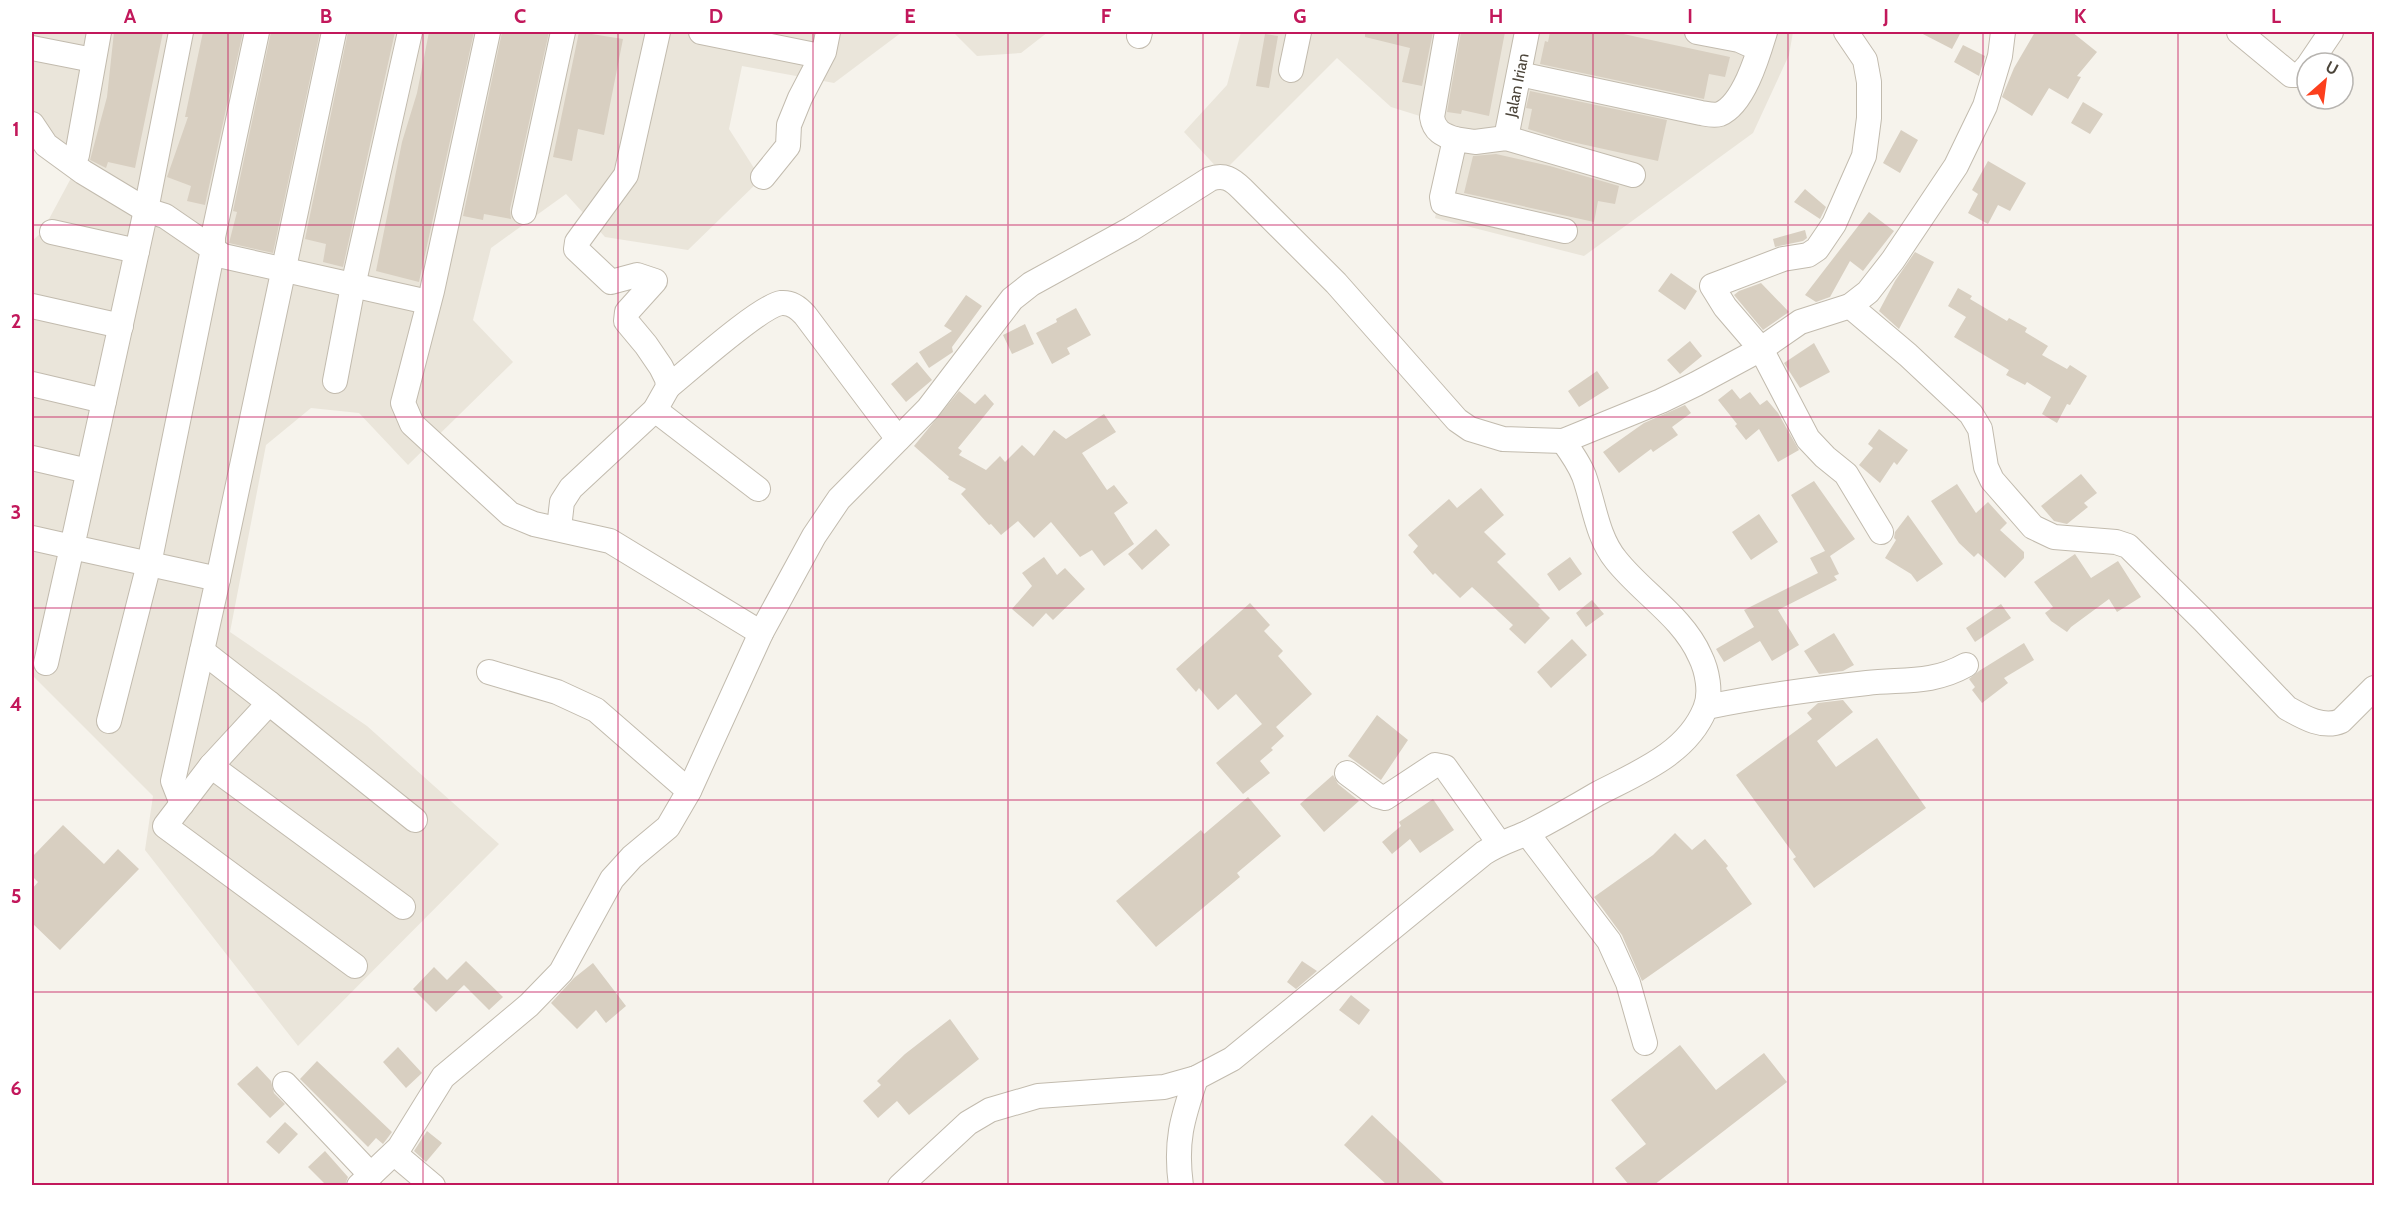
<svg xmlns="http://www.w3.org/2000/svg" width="2406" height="1217" viewBox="0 0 2406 1217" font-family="Cabin,sans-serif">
  <rect width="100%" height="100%" fill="#f6f3ec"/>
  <path fill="#eae5da" d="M32,32H902L834,83L742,66L729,129L761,179L688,250L605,237L566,194L491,248L473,320L513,362L408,465L359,413L311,408L266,445L230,632L367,726L499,844L298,1046L145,850L153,796L32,675V241L42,232L77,167L32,113Z
    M953,32H1048L1021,53L977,56Z
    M1241,32H1793L1789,55L1753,133L1584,256L1435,218L1455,127L1391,107L1337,58L1222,173L1184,132L1227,85Z"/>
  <path fill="#d8cfc1" d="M114,32H163L135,168L108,162L106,168L90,160L107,97Z
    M203,32H243L205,205L187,201L191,186L167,177L188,117H185Z
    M271,32H320L273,253L229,243L237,212L233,211Z
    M348,32H395L343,267L323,262L326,244L305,239Z
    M429,32H474L419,282L376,271L402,142L417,93Z
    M502,32H549L510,209L511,219L484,214L483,220L463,216Z
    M579,32L623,39L604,135L578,129L572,161L553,157Z
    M1365,32H1433L1422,86L1402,82L1410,48L1365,37Z
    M1461,32H1505L1489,116L1462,110L1461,114L1447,112Z
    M1550,32H1614L1730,57L1725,77L1709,74L1704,99L1540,64L1545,41L1548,42Z
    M1919,32H1961L1952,49Z
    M2035,32H2072L2097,52L2077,76L2081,77L2068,99L2049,88L2032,116L2002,97L2014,68Z
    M1265,34L1278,36L1269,88L1256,86Z
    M1963,45L1985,56L1979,76L1954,62Z
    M1530,91L1667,120L1658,161L1563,140L1528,129L1532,109L1526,108Z
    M2083,102L2103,114L2090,134L2071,123Z
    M1901,130L1918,140L1900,173L1883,163Z
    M1496,154L1550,166L1619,186L1615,204L1598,201L1594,222L1464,193L1473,156Z
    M1988,161L2026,183L2010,211L1998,205L1988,224L1968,213L1978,194L1972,190Z
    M1805,189L1826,207L1820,219L1794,202Z
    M1869,212L1894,231L1863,271L1850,261L1830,297L1816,302L1805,295Z
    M1805,230L1807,238L1803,241L1775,247L1773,239Z
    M1915,252L1934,262L1899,329L1879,311L1895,281Z
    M1671,273L1697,291L1685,310L1658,291Z
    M1761,283L1789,312L1763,330L1734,295L1739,291Z
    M1958,288L1972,296L1970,299L2007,321L2009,318L2027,328L2025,332L2048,346L2042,355L2067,369L2070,365L2087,376L2070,405L2067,404L2057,423L2042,414L2051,397L2027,382L2025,385L2006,375L2009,370L1954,337L1966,317L1948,306Z
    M966,295L982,306L952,347L953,352L929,368L919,352L952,331L944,326Z
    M1076,308L1091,335L1067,348L1070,354L1052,364L1036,333L1057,322L1056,319Z
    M1025,324L1034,344L1012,354L1003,335Z
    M1690,341L1702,356L1680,374L1667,360Z
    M1814,343L1830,372L1800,388L1784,363Z
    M917,362L932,380L906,402L891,384Z
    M1597,371L1609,388L1579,407L1568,391Z
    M1732,389L1740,399L1750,392L1760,405L1767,400L1778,413L1799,450L1778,462L1759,429L1746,440L1735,426L1737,424L1718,400Z
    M959,391L975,404L985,394L994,404L958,448L962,451L959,455L986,470L1000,456L1005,462L1022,445L1034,456L1054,430L1066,439L1104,414L1116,432L1082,453L1107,490L1114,485L1128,503L1114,513L1134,544L1104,566L1092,550L1080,557L1051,522L1034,538L1018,521L1001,535L991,524L989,525L961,494L966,489L948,479L949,477L914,446Z
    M1685,405L1691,413L1672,427L1678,435L1653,452L1651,449L1619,473L1603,452L1644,423Z
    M1879,429L1908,450L1897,465L1894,462L1880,483L1859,465L1873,448L1868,444Z
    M2081,474L2097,493L2084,503L2088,507L2067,524L2054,521L2041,506Z
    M1814,481L1855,539L1830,556L1839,574L1834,576L1837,580L1778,610L1799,645L1772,661L1760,641L1724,662L1716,649L1754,627L1744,610L1818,573L1810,558L1825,551L1791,495Z
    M1957,484L1976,513L1988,502L2007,523L2000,530L2024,552V558L2005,578L1978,553L1974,557L1959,543L1931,501Z
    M1481,488L1504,515L1484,532L1506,554L1497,562L1540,605L1538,606L1550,618L1525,644L1509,629L1513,625L1472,587L1460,598L1435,573L1433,575L1413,552L1418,546L1408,535L1449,499L1457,508Z
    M1759,514L1778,542L1751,560L1732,532Z
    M1908,515L1943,564L1917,582L1911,574L1885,558L1896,540L1894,538L1895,532Z
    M1156,529L1170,545L1142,570L1128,554Z
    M2075,554L2091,578L2118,561L2141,597L2117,612L2109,599L2071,627L2067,632L2051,621L2045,613L2053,607L2034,582Z
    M1044,557L1057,575L1065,568L1085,589L1053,620L1046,613L1033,627L1012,609L1032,586L1022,573Z
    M1570,557L1582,574L1559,591L1547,574Z
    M1592,600L1604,614L1586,627L1576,613Z
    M1250,603L1270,625L1264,631L1283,651L1278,656L1312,694L1276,727L1284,736L1271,748L1273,750L1260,761L1270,773L1243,794L1216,763L1262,724L1236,694L1218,710L1199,688L1196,692L1176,669Z
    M2001,604L2011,618L1975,642L1966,628Z
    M1834,633L1854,665L1843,671L1819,674L1804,651Z
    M1572,639L1587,655L1551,688L1537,672Z
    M2024,643L2034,660L2004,678L2008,683L1982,703L1972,690L1975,687L1969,679L1979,671Z
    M1843,700L1853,712L1817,741L1836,767L1877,738L1926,808L1814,888L1793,859L1796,857L1736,775L1812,719L1807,713L1818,703Z
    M1377,715L1408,740L1381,780L1348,756Z
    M1333,775L1338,784L1359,801L1324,832L1300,804Z
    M1248,797L1281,836L1237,873L1240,877L1156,947L1116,901L1201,830L1204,834Z
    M1433,799L1454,830L1420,853L1410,839L1392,854L1382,842L1401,826L1399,822Z
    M63,825L104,864L118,849L139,869L60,950L32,923V889L38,882L32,876V857Z
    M1675,833L1692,850L1705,839L1728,866L1726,868L1752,904L1642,981L1622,935L1594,897L1653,855Z
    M466,961L503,997L489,1010L464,985L436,1012L413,989L434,967L447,980Z
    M1302,961L1317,971L1296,989L1287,982Z
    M593,963L626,1006L606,1023L596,1010L577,1029L551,1003L574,978Z
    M1351,995L1370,1010L1359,1025L1339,1010Z
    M950,1019L979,1059L909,1115L897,1101L878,1118L863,1101L881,1085L877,1081L905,1054Z
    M1680,1045L1716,1090L1764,1053L1787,1082L1654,1185H1629L1615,1168L1646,1144L1611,1100Z
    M398,1047L422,1073L406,1088L383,1062Z
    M317,1061L392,1132L383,1144L376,1138L368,1147L300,1079Z
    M257,1066L271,1081L274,1093L285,1104L270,1118L237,1084Z
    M1372,1115L1446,1185H1387L1344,1145Z
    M285,1122L298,1134L279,1154L266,1142Z
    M427,1131L442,1143L426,1162L414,1151Z
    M325,1151L348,1177L345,1185H326L308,1167Z"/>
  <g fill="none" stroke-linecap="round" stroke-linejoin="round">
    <defs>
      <g id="minor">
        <path d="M181,32L146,210L72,547L218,579L173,781L182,804"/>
        <path d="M257,32L213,237V249L223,256L428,302"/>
        <path d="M488,32L432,291L403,403L412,424L510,514L534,524L610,541L761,633"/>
        <path d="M701,32L820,56"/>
        <path d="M1447,32L1432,117C1434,131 1443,135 1455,139"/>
        <path d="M1697,32L1739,40L1759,49"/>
        <path d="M1846,32L1865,60L1869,82V118L1864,156L1834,224L1817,249L1808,255L1783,259L1712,286L1725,307L1761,349L1808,439L1825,457L1846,474L1881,532"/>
        <path d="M2239,32L2291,75H2300L2307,67"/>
        <path d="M1139,36L1140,32"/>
        <path d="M32,48L93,60"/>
        <path d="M2310,63L2331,32"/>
        <path d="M1291,70L1299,32"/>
        <path d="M1519,74L1701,113C1707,114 1714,116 1720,114C1744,104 1758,55 1765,32"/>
        <path d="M32,124L46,145L83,172L146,210L165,216L213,249L149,564L109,721"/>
        <path id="s1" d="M1506,138L1527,32"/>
        <path d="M77,155L99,32"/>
        <path d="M763,177L788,146L789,125L800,98L824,52L828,32"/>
        <path d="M524,212L563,32"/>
        <path d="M1565,231L1443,203L1442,197L1455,139L1475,142L1506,138L1633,175"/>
        <path d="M52,232L137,251"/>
        <path d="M32,306L121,326"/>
        <path d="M1850,306L1908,355L1971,414L1980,429L1986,467L1992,480L2033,527L2054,537L2116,542L2128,546L2204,621L2287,708C2303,717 2323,729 2341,721L2374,688"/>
        <path d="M335,381L353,286L410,32"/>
        <path d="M32,384L104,401"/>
        <path d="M668,387C688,371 760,306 781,303C791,302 799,308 805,315L898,439"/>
        <path d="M655,410L758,489"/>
        <path d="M32,458L88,471"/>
        <path d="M559,528L562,502L571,488L655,410L668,387L667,379L661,367L646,345L626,321L627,312L655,281L637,275L611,282L576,249L577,242L626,175L658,32"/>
        <path d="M32,538L72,547L46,663"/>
        <path d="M218,579L334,32"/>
        <path d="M202,651L269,703L211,766"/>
        <path d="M489,672L557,692L596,710L689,791"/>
        <path d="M269,703L415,820"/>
        <path d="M1707,707C1760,696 1813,689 1867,683C1904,679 1932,684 1966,665"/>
        <path d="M1347,773L1378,796L1385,798L1435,765L1445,767L1499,843"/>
        <path d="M1527,833L1609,941L1628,983L1645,1043"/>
        <path d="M355,966L165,826L211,766L403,907"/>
        <path d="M285,1084L371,1175"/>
        <path d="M395,1154L433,1186"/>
        <path d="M359,1186L399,1148L443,1077L529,1005L561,972L612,879L632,857L668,827L689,791L761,633L814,536L839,499L928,409L1012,299L1031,284L1131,229L1210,179C1224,174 1232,179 1242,189L1336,283L1457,420L1470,429L1503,439L1563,441L1661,401L1696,384L1761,349L1800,322L1850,306L1868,292L1893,260L1956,166L1985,106L2000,56L2003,32"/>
        <path d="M900,1186L968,1123L990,1110L1038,1096L1164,1087L1196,1078L1232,1059L1484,853C1499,843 1514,839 1529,832C1552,820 1575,807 1597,794C1637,773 1687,754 1705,709C1712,693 1707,670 1700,656C1683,617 1642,593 1616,560C1597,537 1594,504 1584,476C1579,463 1571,452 1563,441"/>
        <path d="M1181,1186C1175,1142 1182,1119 1196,1078"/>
      </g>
    </defs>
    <use href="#minor" stroke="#c2bbae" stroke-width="26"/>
    <use href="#minor" stroke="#fff" stroke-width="24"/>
  </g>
  <path fill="none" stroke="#c2185b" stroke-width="1.5" stroke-opacity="0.55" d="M228,32V1186M423,32V1186M618,32V1186M813,32V1186M1008,32V1186M1203,32V1186M1398,32V1186M1593,32V1186M1788,32V1186M1983,32V1186M2178,32V1186M32,225H2374M32,417H2374M32,608H2374M32,800H2374M32,992H2374"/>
  <g text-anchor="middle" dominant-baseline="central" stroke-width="5" stroke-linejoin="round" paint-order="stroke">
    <g font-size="16" fill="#4b4439" stroke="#fff">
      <text stroke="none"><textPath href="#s1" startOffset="54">Jalan Irian</textPath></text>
    </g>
  </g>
  <rect width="2406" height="1217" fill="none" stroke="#ffffff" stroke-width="66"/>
  <g transform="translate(2325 81) rotate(28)"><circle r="28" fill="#ffffff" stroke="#b7b4b0" stroke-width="1.5"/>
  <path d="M0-4.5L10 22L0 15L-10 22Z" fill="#fc3f1d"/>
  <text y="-9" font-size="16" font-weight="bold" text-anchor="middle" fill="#4b4439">U</text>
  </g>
  <rect x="33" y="33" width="2340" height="1151" fill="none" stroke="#c2185b" stroke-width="2"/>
  <g font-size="20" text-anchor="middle" font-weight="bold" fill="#c2185b">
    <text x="130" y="23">A</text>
    <text x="326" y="23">B</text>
    <text x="520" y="23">C</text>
    <text x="716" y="23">D</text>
    <text x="910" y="23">E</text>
    <text x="1106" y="23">F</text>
    <text x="1300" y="23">G</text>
    <text x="1496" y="23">H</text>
    <text x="1690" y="23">I</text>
    <text x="1886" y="23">J</text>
    <text x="2080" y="23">K</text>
    <text x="2276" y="23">L</text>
    <text x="16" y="136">1</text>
    <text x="16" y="328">2</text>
    <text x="16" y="519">3</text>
    <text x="16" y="711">4</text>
    <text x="16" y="903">5</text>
    <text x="16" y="1095">6</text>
  </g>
</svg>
